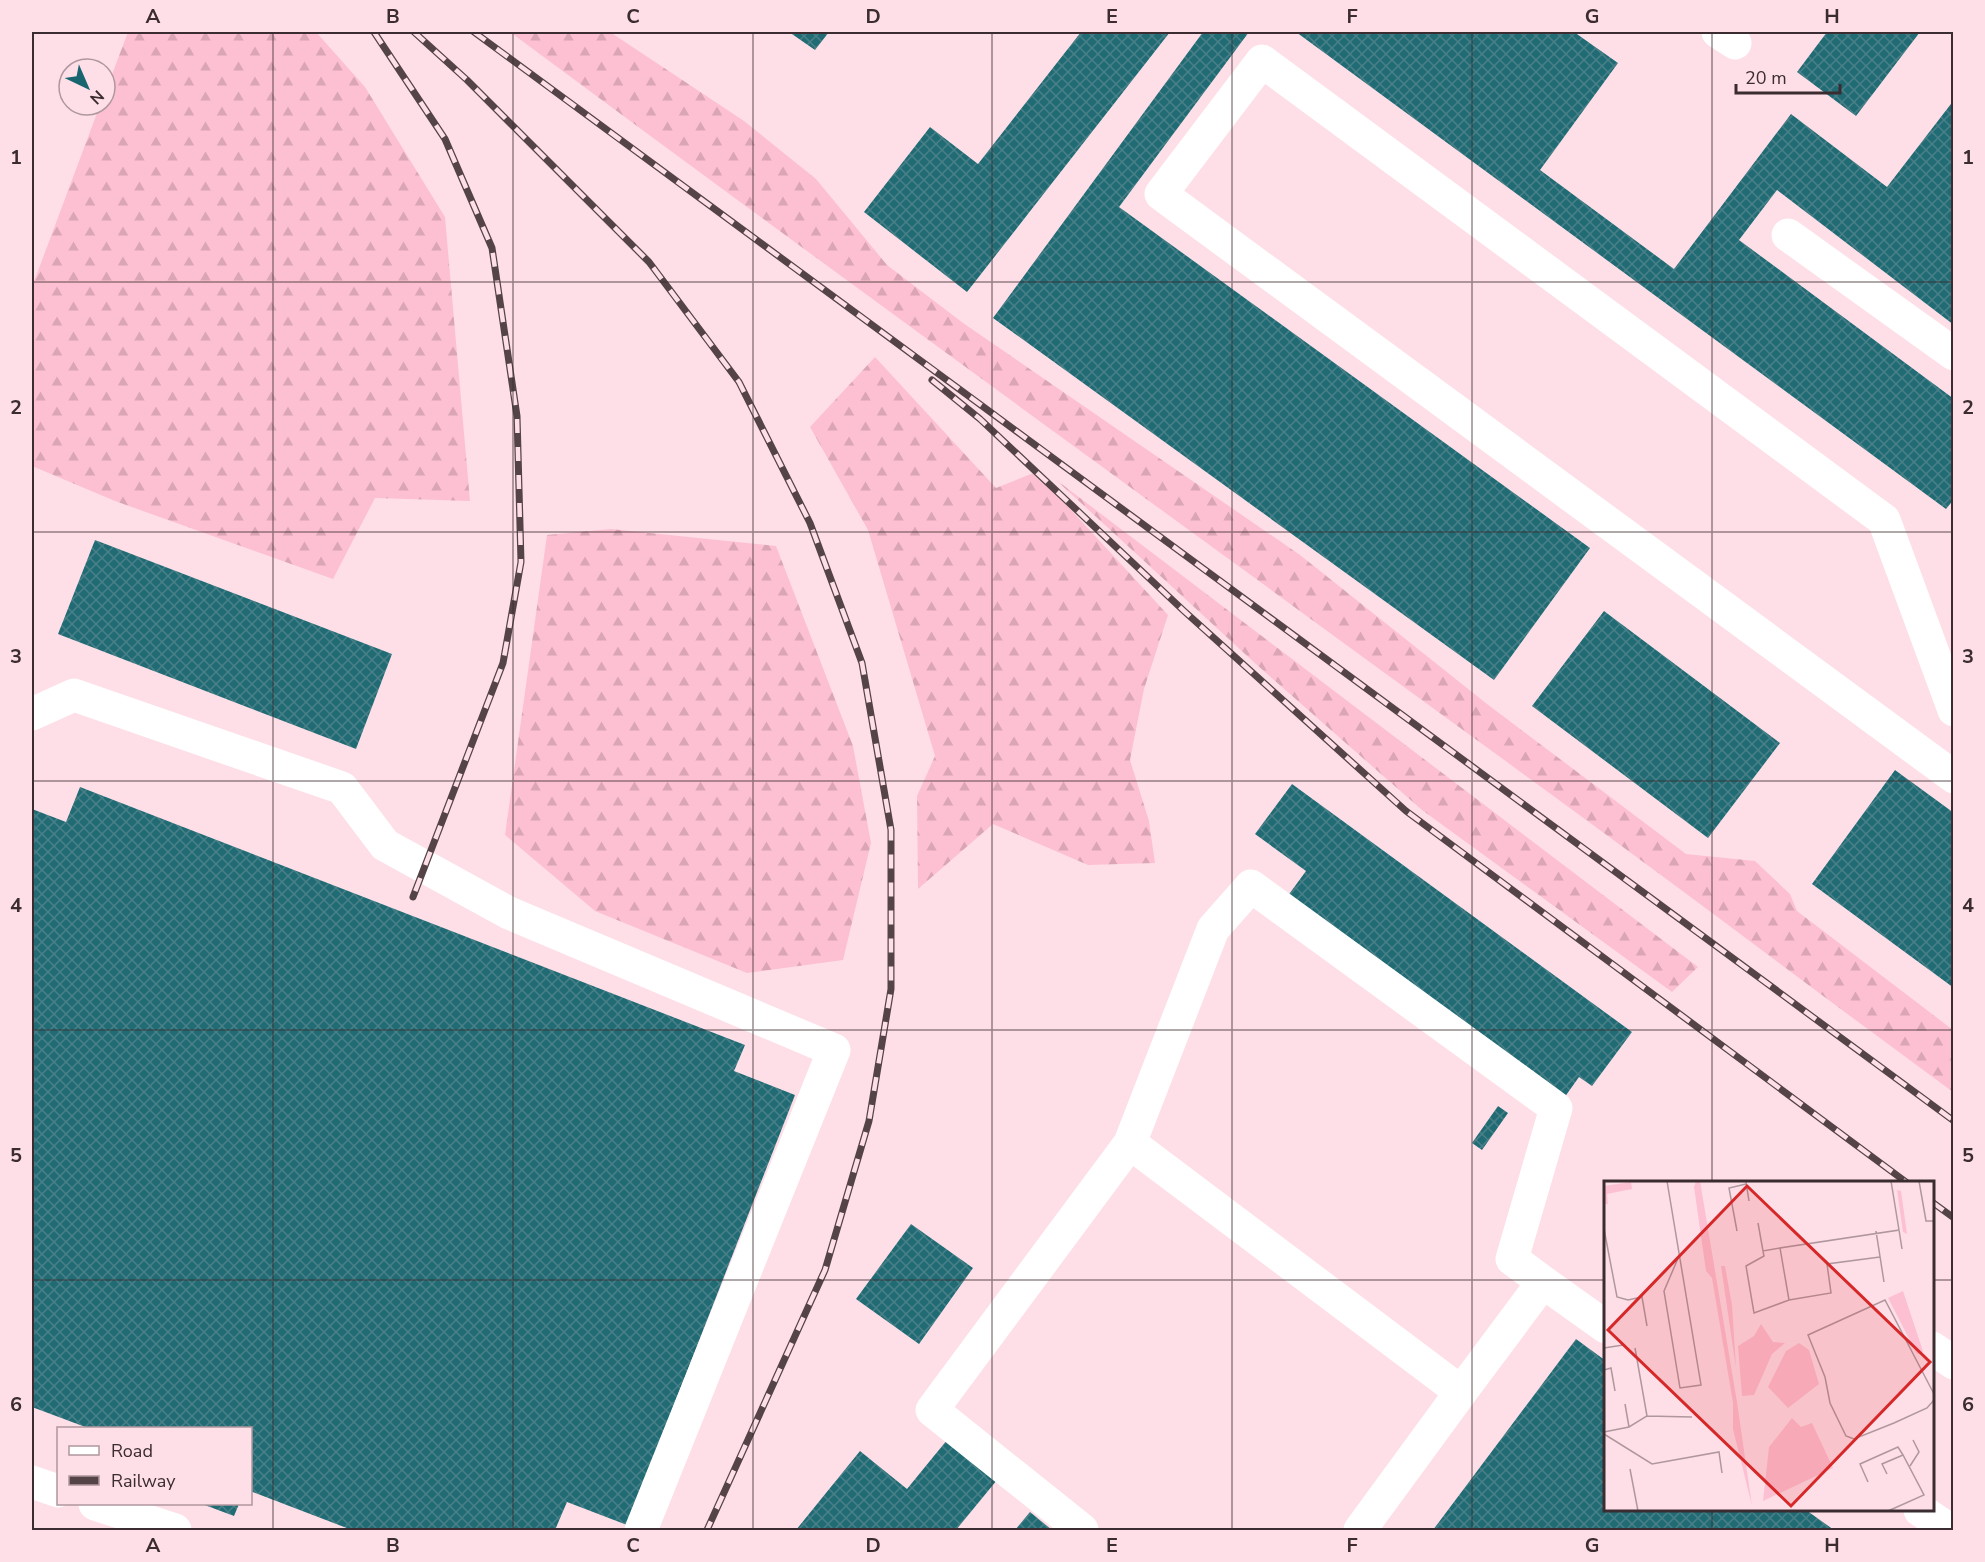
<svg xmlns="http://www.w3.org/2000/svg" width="1985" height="1562" viewBox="0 0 1985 1562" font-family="'Nunito Sans',sans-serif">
  <defs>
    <pattern id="forest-firs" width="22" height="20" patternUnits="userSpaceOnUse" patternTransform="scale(1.5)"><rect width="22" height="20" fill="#fdc0d2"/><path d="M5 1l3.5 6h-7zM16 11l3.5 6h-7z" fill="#daa5b5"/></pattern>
    <pattern id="building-cross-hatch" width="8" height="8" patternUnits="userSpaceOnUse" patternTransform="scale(1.5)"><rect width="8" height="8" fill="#216b75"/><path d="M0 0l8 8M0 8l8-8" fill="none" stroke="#4a8088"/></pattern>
  </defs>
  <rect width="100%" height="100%" fill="#fedfe7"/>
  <path fill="url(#forest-firs)" d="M128,32H316L365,87L445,217L470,501L375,498L333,579L115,501L32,466V287L100,105H105V93Z
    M510,32H610L744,121L816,179L887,265L963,323L1300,555L1487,704L1686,854L1755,861L1790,894L1797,911L1953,1030V1092C1818,993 1684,891 1548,792C1202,539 855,288 510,32Z
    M875,357L996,488L1036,472L1168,615L1144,689L1130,760L1149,821L1155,863L1088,865L993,824L918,889L917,796L935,756L868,530L810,427Z
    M1055,479L1698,967L1672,992L1422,810L1257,665Z
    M611,529L776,546L853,746L871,843L843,960L747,973L595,911L505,835L547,535Z"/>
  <path fill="url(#building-cross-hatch)" d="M789,32H829L815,50Z
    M1081,32H1170L967,292L864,212L930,127L978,164Z
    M1203,32H1249L1119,207L1590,548L1494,680L993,318Z
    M1296,32H1574L1618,63L1540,170L1674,269L1791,114L1887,187L1954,100V325L1777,190L1739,240L1954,399V499L1946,509Z
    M1827,32H1920L1856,116L1797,72Z
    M95,540L392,654L356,749L58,634Z
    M1604,611L1780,743L1708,838L1532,706Z
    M1895,770L1954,813V988L1812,884Z
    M1292,784L1632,1032L1592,1086L1579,1077L1564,1098L1287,897L1306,871L1255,834Z
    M80,787L745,1045L734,1071L795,1095L627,1525L567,1502L555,1530H352L250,1491V1428H88L32,1407V809L66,822Z
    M1498,1106L1508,1113L1482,1150L1472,1143Z
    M911,1224L973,1268L919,1344L856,1299Z
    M1576,1339L1606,1361V1510H1806L1834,1530H1433Z
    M947,1440L997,1480L956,1530H796L860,1451L907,1489Z
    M202,1504H239L234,1516Z
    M1030,1512L1052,1530H1015Z"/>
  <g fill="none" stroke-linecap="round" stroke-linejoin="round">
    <path stroke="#fff" stroke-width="33" d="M1718,32L1735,43
      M1788,235L1954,354
      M1954,710L1884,520L1262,61L1161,194L1954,777
      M32,714L74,695L342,788L385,845L509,913L834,1050L641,1530
      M1130,1143L1461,1392L1360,1530
      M1932,1348L1954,1363
      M1461,1392L1543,1282L1606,1327
      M32,1482L58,1491
      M95,1504L175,1530
      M1920,1510L1950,1530
      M1082,1530L932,1410L1130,1143L1213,929L1251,886L1556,1108L1512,1259L1543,1282"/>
    <defs>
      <path id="rail" d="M374,32L445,139L492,248L517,416L521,562L503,663L413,897
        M414,32L467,80L649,262L739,382L810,523L862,663L891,830V989L869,1121L825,1270L707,1530
        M474,32L1954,1121
        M932,380L980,419L1184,611L1406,811L1906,1182
        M1932,1202L1954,1218"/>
    </defs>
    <use href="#rail" stroke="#544448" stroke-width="7"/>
    <use href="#rail" stroke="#fedfe7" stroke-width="4.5" stroke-dasharray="14" stroke-linecap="butt"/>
  </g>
  <path fill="none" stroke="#3a2c30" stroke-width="1.5" stroke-opacity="0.55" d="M273,32V1530M513,32V1530M753,32V1530M992,32V1530M1232,32V1530M1472,32V1530M1712,32V1182M32,282H1954M32,532H1954M32,781H1954M32,1030H1954M32,1280H1606M1932,1280H1954M1712,1510V1530"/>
  <g transform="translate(1604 1181)">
    <rect width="330" height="330" fill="#fedfe7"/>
    <path d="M92,0H96L133,221L148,325L129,248V222L108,97L102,90L90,6ZM27,1L28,8L3,13L4,23H0V5ZM293,9L297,10L303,53L299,51ZM117,85H121L128,124L132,187ZM299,110L319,170L317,172L313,173L284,117ZM157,143L169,161L181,162L168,173L150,214L138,215L134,165L150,155ZM195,162L205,169L215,203L184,227L164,206L182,170ZM188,237L197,246L208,242L229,287L159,320L165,266Z" fill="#fdc0d2"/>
    <path fill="none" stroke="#b0979e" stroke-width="1.5" d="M63,0L97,204L76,207L60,110L75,75M315,0L322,40H330M142,1L145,20M154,42L159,70L176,67M0,48L13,116L24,119L38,116L43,145M295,49L298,68M133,50L125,7L142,3M272,50L280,101M159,70L160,75L142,85L150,132L185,119L227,112L223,83L276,76M185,119L176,67L295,49L287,0M0,167L19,164M0,189L7,187L11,210M330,213L281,119L204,154L221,196L226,222L242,255L250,258L290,242L323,227L330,219M21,223L25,246M43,235L88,236M0,251L25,246L43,235L31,167M0,253L48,283L115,271L118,292M306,285L315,271L309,259M26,288L34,330M283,293L278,283L299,274L320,314L284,330M264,301L256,283L294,266L299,274"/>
    <path fill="#d62828" fill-opacity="0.15" stroke="#d62828" stroke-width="3" d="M143,5L326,181L187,325L4,149Z"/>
    <rect width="330" height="330" fill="none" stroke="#3a2c30" stroke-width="3"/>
  </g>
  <rect width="1985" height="1562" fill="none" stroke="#fedfe7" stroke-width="66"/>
  <rect x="57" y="1427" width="195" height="78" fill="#fedfe7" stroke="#b0979e" stroke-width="1.5"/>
  <rect x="69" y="1446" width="30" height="9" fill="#ffffff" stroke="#b0979e" stroke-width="1.5"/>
  <text x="111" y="1457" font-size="18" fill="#3a2c30">Road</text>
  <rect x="69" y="1476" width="30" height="9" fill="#544448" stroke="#b0979e" stroke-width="1.5"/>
  <text x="111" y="1487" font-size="18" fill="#3a2c30">Railway</text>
  <g transform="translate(87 87) rotate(136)"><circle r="28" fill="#fedfe7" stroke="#b0979e" stroke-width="1.5"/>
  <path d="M0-4.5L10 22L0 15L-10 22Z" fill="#19656f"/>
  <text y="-9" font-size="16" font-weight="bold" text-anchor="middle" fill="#3a2c30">N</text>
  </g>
  <path d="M1736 84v9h104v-9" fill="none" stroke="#3a2c30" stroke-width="3"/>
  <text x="1745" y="84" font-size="18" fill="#3a2c30" stroke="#fedfe7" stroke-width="4.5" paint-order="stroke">20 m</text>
  <rect x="33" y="33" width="1919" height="1496" fill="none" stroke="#3a2c30" stroke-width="2"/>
  <g font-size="20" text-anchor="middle" font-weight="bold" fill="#3a2c30">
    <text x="153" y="23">A</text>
    <text x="393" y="23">B</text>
    <text x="633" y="23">C</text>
    <text x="873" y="23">D</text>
    <text x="1112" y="23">E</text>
    <text x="1352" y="23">F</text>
    <text x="1592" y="23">G</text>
    <text x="1832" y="23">H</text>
    <text x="16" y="164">1</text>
    <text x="1968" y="164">1</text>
    <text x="16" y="414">2</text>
    <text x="1968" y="414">2</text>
    <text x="16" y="663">3</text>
    <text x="1968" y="663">3</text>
    <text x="16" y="912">4</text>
    <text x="1968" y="912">4</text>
    <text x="16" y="1162">5</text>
    <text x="1968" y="1162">5</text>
    <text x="16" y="1411">6</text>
    <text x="1968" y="1411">6</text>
    <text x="153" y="1552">A</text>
    <text x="393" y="1552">B</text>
    <text x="633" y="1552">C</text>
    <text x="873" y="1552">D</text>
    <text x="1112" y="1552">E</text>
    <text x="1352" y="1552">F</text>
    <text x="1592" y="1552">G</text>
    <text x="1832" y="1552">H</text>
  </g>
</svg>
